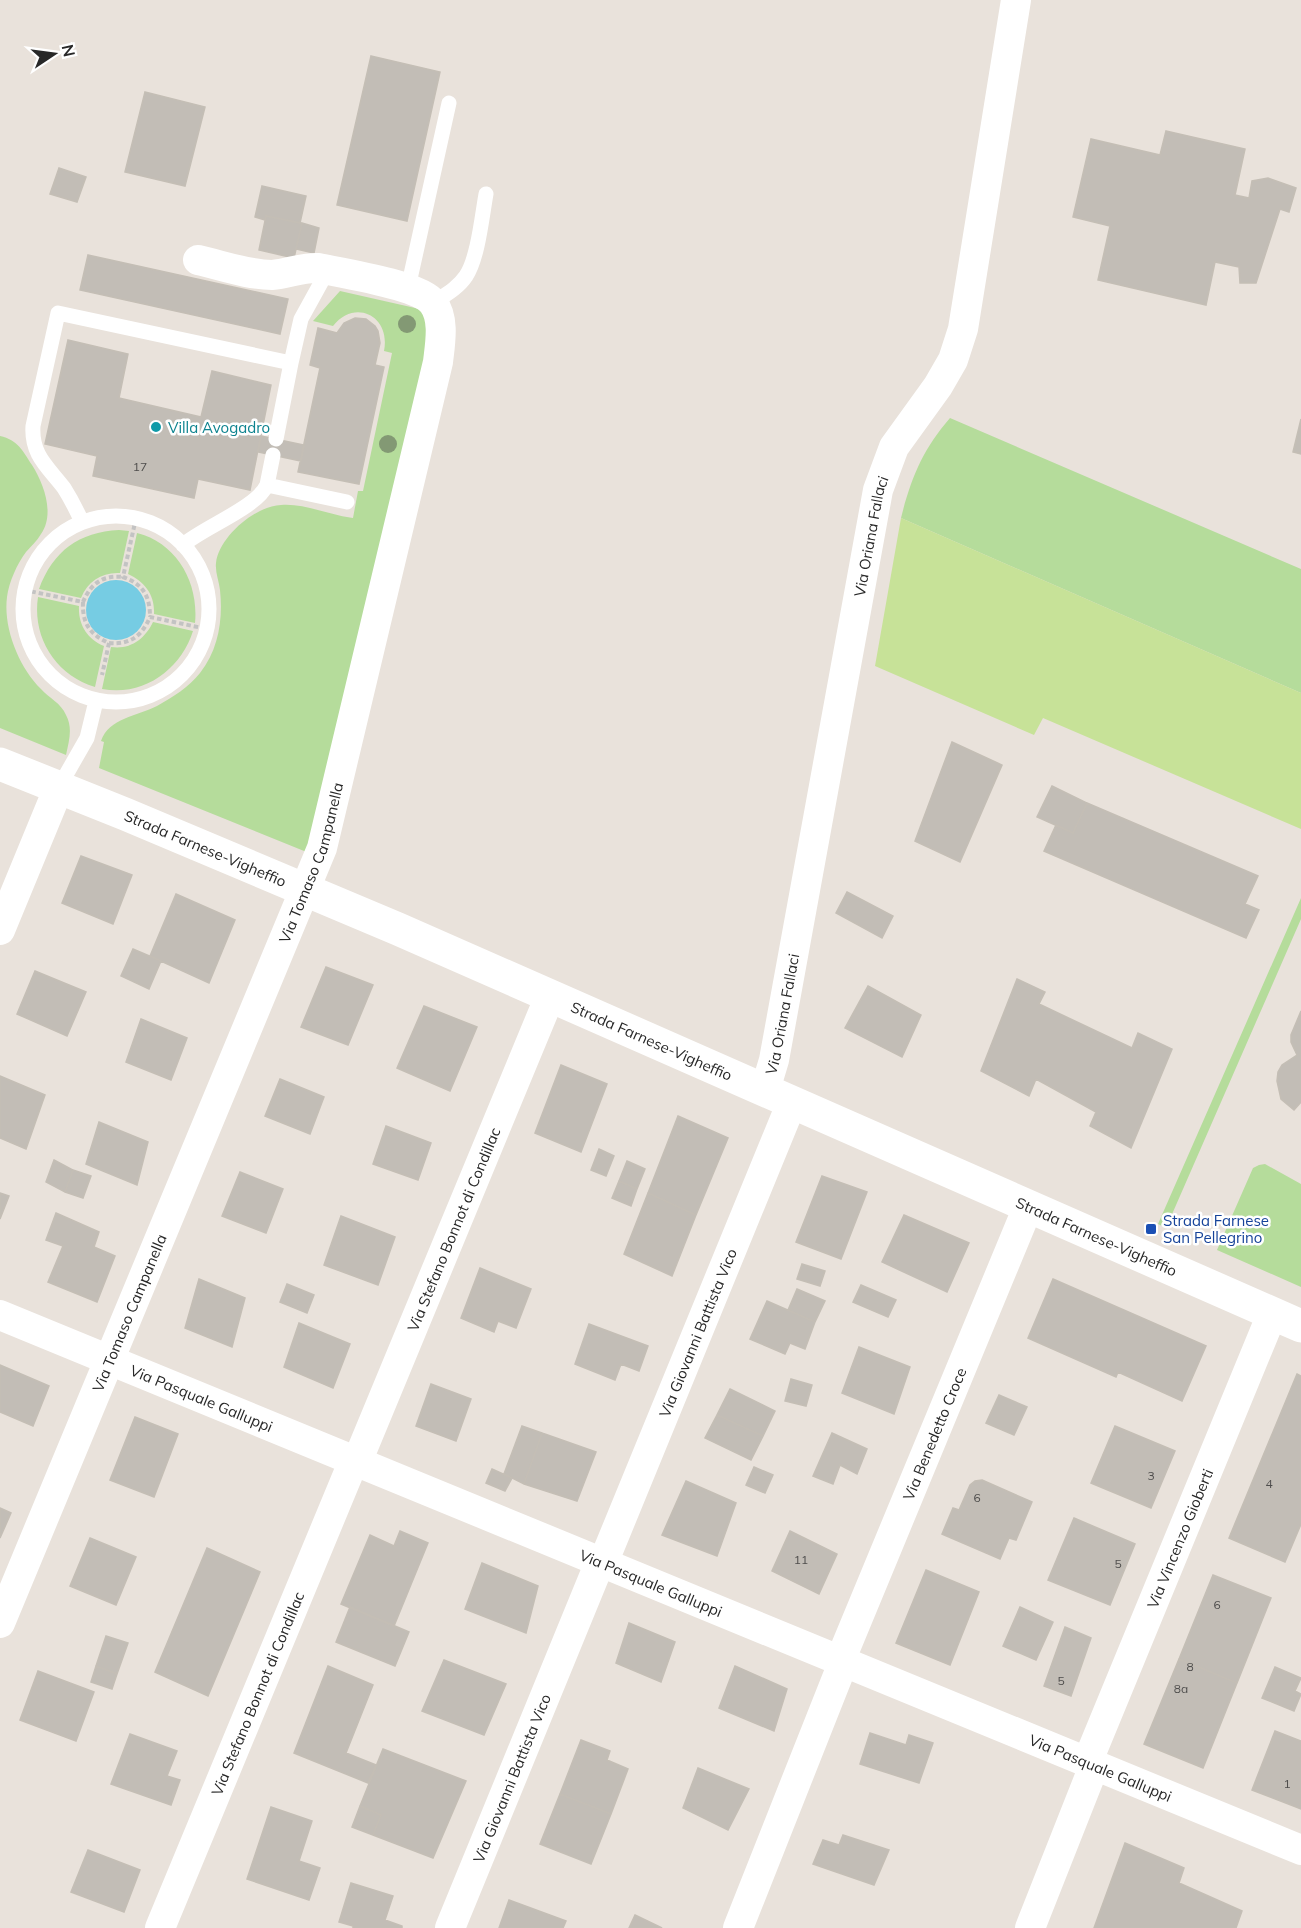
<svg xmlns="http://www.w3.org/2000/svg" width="1301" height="1928" viewBox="0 0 1301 1928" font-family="Mulish,sans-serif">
  <rect width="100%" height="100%" fill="#e9e2db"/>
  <path fill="#b5dc9b" d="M340,291L424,310L428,334L427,347L309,853L99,768L104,742L101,741C109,718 137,716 157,706C173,697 189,687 200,673C219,649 223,619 220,590C219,581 215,572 216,563C219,537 255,506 281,505C304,503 329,515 353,518L358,491H363L392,353L384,351C391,316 355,298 333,326L313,321Z
    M950,418L1301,569V693L901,518C911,478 923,449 950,418Z
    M0,436C18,440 23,451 32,465C44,484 55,514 41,534C37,541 31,546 26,552C17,564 9,582 7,597C3,628 19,667 41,689C49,698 61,703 66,715C73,728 69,741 66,755L0,728Z
    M119,530L129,531L120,573C102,572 88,581 81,598L39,589C53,551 79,532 119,530Z
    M137,533C177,543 199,583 195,623L154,614C155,595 145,582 128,574Z
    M38,597L79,606C78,624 87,639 104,646L95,687C55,675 32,637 38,597Z
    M153,622L193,631C181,669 144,697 102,689L111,647C130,650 145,639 153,622Z
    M1301,898V919L1166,1228L1158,1224Z
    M1265,1164L1301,1184V1287L1217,1250L1253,1168L1259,1165Z"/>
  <path fill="#c7e298" d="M901,518L1301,693V829L1043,718L1034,735L875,666Z"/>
  <path fill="#76cce3" d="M86 610a30 30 0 1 1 60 0a30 30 0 1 1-60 0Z"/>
  <path fill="#c2bdb6" stroke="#c4beb5" stroke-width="1.5" d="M371,56L440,72L407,221L337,205Z
    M145,92L205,107L185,186L125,172Z
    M1166,131L1245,149L1235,195L1249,198L1252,181L1268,178L1296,188L1289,212L1280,209L1256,283H1240L1239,267L1215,262L1206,305L1098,280L1110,226L1073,217L1091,139L1160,155Z
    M59,168L86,177L77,202L50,194Z
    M262,186L306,196L300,223L266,216L265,220L255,217Z
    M266,216L302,223L294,258L259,250Z
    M302,223L319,228L314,253L296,249Z
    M88,255L288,299L280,334L80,290Z
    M355,318L366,319L375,326L378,331L380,343L375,365L384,367L359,484L298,472L320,368L310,365L318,328L337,333L344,323Z
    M68,340L128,354L119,398L201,417L212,371L271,385L250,490L198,479L194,498L93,476L97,456L45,444Z
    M1301,419V454L1293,452Z
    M261,436L304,445L301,461L258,452Z
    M952,742L1002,765L960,862L915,841Z
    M1052,786L1087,803L1073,833L1037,817Z
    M1087,803L1258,876L1245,904L1259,910L1246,938L1044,851L1056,825L1073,833Z
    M81,856L132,875L113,924L62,903Z
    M847,892L893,916L882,938L836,913Z
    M176,894L235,920L209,983L150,956Z
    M133,949L161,961L149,989L121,976Z
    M326,967L373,985L348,1045L301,1027Z
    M35,971L86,992L67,1036L17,1014Z
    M1017,979L1045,992L1039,1004L1132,1048L1138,1033L1172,1049L1131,1148L1090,1126L1096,1112L1036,1079L1029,1096L981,1071Z
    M868,986L921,1015L902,1057L845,1028Z
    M424,1006L477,1027L450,1091L397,1068Z
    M1301,1011V1102L1294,1110L1281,1099L1277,1081L1278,1072L1282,1065L1297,1055L1291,1042V1035Z
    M141,1019L187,1038L171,1080L126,1062Z
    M561,1065L607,1084L581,1152L535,1133Z
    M0,1076L45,1095L26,1149L0,1138Z
    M280,1079L324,1097L310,1134L265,1116Z
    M678,1116L728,1138L696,1215L648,1193Z
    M99,1122L148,1142L137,1185L86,1164Z
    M386,1126L431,1143L418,1180L373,1164Z
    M599,1149L614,1156L606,1176L591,1170Z
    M54,1160L73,1170L65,1192L46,1182Z
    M627,1161L645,1169L637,1189L619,1181Z
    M73,1170L91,1176L83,1198L65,1192Z
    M240,1172L283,1189L266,1233L222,1216Z
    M822,1176L867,1192L841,1259L796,1242Z
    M619,1181L637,1189L631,1206L612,1198Z
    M0,1193L9,1196L0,1219Z
    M648,1193L696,1215L672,1276L624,1254Z
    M56,1213L99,1232L94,1247L115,1256L97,1302L48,1282L63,1246L46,1240Z
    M904,1215L969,1243L947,1292L882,1262Z
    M341,1216L395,1237L378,1285L324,1265Z
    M802,1264L825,1271L820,1286L797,1279Z
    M480,1268L531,1289L516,1328L498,1321L494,1332L461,1318Z
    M199,1279L245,1298L232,1347L185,1328Z
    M1053,1279L1206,1346L1182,1401L1118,1372L1116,1377L1028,1338Z
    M287,1284L314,1295L307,1313L280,1302Z
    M861,1285L896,1300L888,1317L853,1302Z
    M797,1289L825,1301L815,1322L788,1310Z
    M767,1301L815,1322L805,1349L790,1343L785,1354L750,1339Z
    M299,1323L350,1344L333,1388L284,1367Z
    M589,1324L648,1346L639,1371L621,1364L615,1380L575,1364Z
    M859,1347L910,1367L894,1414L842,1393Z
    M0,1365L49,1386L33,1426L0,1412Z
    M1297,1374L1301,1376V1524L1285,1562L1229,1538Z
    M791,1379L812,1385L806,1406L785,1401Z
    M431,1384L471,1399L456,1441L416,1426Z
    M730,1389L775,1411L763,1436L717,1415Z
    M999,1395L1027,1407L1014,1435L986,1423Z
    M717,1415L763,1436L751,1460L705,1438Z
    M135,1417L178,1434L154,1497L110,1480Z
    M522,1426L542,1433L524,1484L504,1474Z
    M1115,1426L1175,1451L1151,1508L1091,1483Z
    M542,1433L596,1452L577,1501L524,1484Z
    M832,1433L867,1449L857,1474L840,1465L833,1484L813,1476Z
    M754,1467L773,1475L765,1493L746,1485Z
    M492,1469L512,1478L505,1491L486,1483Z
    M982,1480L1032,1502L1016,1540L1009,1538L1000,1559L942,1534L953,1508L959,1510L970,1485L975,1481Z
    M686,1481L736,1503L717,1556L662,1535Z
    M0,1508L11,1513L0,1538Z
    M1074,1518L1135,1544L1110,1605L1048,1580Z
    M400,1531L428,1543L394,1626L341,1604L370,1535L394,1546Z
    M790,1531L837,1554L819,1594L772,1571Z
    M90,1538L136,1557L116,1605L70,1586Z
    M207,1548L260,1572L208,1696L155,1672Z
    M482,1563L538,1586L526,1633L465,1609Z
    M926,1570L979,1592L950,1665L896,1643Z
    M1213,1575L1271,1598L1237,1683L1179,1659Z
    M350,1607L409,1632L395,1666L336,1642Z
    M1020,1607L1053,1622L1036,1660L1003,1646Z
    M629,1623L675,1642L661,1682L616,1663Z
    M1065,1627L1091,1638L1071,1696L1044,1686Z
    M106,1636L128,1643L117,1674L96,1666Z
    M1179,1659L1237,1683L1203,1768L1144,1744Z
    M444,1660L506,1684L484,1735L422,1711Z
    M96,1666L117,1674L112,1689L91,1682Z
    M328,1666L373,1685L346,1753L376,1765L368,1783L294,1753Z
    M735,1666L787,1689L774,1731L719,1708Z
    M1275,1667L1301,1678L1295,1691L1301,1694L1294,1711L1262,1698Z
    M38,1671L94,1692L76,1741L20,1720Z
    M1275,1731L1301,1741V1809L1252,1790Z
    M870,1733L906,1745L909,1735L933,1743L919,1783L860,1764Z
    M130,1734L177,1751L167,1776L180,1780L171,1805L111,1784Z
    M581,1740L610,1751L607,1760L628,1769L611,1814L560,1794Z
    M383,1749L466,1781L433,1858L373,1835L381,1815L360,1806Z
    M698,1768L749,1789L728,1830L683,1808Z
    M560,1794L611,1814L591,1864L540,1844Z
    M360,1806L381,1815L373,1835L352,1827Z
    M271,1807L312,1821L299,1861L320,1868L309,1900L247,1879Z
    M843,1835L889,1850L874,1885L813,1864L823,1840L839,1845Z
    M1125,1843L1184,1868L1179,1883L1242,1911L1236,1928H1094Z
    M88,1850L140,1870L124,1912L71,1892Z
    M351,1883L393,1896L385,1920L402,1926V1928H353V1926L339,1922Z
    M509,1900L566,1921L563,1928H499Z
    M635,1915L662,1928H629Z"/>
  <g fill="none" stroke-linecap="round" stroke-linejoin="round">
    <path stroke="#c3c3c3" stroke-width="4" stroke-dasharray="4.5 3" stroke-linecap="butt" d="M136,518L123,577C143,584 150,596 150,617
      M24,590L83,602C91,583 103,575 123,577
      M83,602C82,623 90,635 109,643L102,675
      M109,643C130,645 142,636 150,617L207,629"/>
    <path stroke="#fff" stroke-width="15" d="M408,288L449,103
      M433,303C445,295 458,288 466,276C478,258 482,216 486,194
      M276,439L291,363
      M267,485L273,455
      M23 609a93 93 0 1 1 186 0a93 93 0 1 1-186 0Z
      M82,522C77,511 71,499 64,488C48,467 31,455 33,426L58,313L291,363L301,319L328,270
      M183,545C204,527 256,508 267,485L347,502
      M59,787L87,738L96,701"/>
    <g stroke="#fff" stroke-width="30">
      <path d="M0,930L59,787"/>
      <path id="s1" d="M765,1090L774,1060L878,490L894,447L938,386L953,360L963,329L1016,0"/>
      <path id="s2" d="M0,1315L1301,1850"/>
      <path id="s3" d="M357,1462L550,996"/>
      <path id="s4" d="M603,1563L792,1102"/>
      <path id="s5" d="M0,1623L322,848L438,362C440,344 445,319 433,303C420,285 342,273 318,268C302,267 288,274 272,275C248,275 221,265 198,260"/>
      <path id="s6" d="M840,1661L1028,1207"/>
      <path id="s7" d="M1087,1763L1272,1314"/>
      <path id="s8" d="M160,1928L354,1460"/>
      <path id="s9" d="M450,1928L600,1562"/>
      <path d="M738,1928L843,1663"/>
      <path d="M1030,1928L1094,1766"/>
    </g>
    <path stroke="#fff" stroke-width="33" id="s10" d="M0,764L125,814L398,929L1301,1326"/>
  </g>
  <g fill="#839974">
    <circle cx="407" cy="324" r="9"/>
    <circle cx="388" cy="444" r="9"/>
  </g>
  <circle fill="#0f9aa8" stroke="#fff" stroke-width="2" cx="156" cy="427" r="6"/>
  <rect fill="#1a4fb4" stroke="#fff" stroke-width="2" x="1145" y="1223" width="12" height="12" rx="3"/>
  <g text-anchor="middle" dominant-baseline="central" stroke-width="5" stroke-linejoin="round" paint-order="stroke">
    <g font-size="12" fill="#4e4d4c">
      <text x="140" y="466">17</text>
      <text x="1151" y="1475">3</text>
      <text x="1269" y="1483">4</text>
      <text x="977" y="1497">6</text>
      <text x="801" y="1559">11</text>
      <text x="1118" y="1563">5</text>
      <text x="1217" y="1604">6</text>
      <text x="1190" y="1666">8</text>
      <text x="1061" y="1680">5</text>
      <text x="1181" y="1688">8a</text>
      <text x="1287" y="1783">1</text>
    </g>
    <g font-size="15" fill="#0d838f" stroke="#fff" text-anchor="start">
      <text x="168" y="427">Villa Avogadro</text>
    </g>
    <g font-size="15" fill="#282828" stroke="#fff">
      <text stroke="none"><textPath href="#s1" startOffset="564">Via Oriana Fallaci</textPath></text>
      <text stroke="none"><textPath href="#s10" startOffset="222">Strada Farnese-Vigheffio</textPath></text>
      <text stroke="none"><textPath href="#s5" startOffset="822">Via Tomaso Campanella</textPath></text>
      <text stroke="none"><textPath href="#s1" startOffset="78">Via Oriana Fallaci</textPath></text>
      <text stroke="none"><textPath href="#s10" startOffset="708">Strada Farnese-Vigheffio</textPath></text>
      <text stroke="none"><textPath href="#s3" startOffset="252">Via Stefano Bonnot di Condillac</textPath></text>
      <text stroke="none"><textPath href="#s10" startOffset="1194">Strada Farnese-Vigheffio</textPath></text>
      <text stroke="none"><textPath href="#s5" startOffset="336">Via Tomaso Campanella</textPath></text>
      <text stroke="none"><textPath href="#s4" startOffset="249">Via Giovanni Battista Vico</textPath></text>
      <text stroke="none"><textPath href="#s2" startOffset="218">Via Pasquale Galluppi</textPath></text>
      <text stroke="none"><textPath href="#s6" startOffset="246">Via Benedetto Croce</textPath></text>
      <text stroke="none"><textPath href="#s7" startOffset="243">Via Vincenzo Gioberti</textPath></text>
      <text stroke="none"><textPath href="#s2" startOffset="704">Via Pasquale Galluppi</textPath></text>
      <text stroke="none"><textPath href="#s8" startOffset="254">Via Stefano Bonnot di Condillac</textPath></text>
      <text stroke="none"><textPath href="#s2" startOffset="1190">Via Pasquale Galluppi</textPath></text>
      <text stroke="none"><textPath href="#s9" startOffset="162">Via Giovanni Battista Vico</textPath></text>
    </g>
    <g font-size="15" fill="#164399" stroke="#fff" text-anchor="start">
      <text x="1163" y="1220">Strada Farnese<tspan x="1163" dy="17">San Pellegrino</tspan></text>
    </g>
  </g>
  <g transform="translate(54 54) rotate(77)" stroke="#ffffff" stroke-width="4.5" paint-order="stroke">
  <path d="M0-4.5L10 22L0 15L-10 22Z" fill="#282828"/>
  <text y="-9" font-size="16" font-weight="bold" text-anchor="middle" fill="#282828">N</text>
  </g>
</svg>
